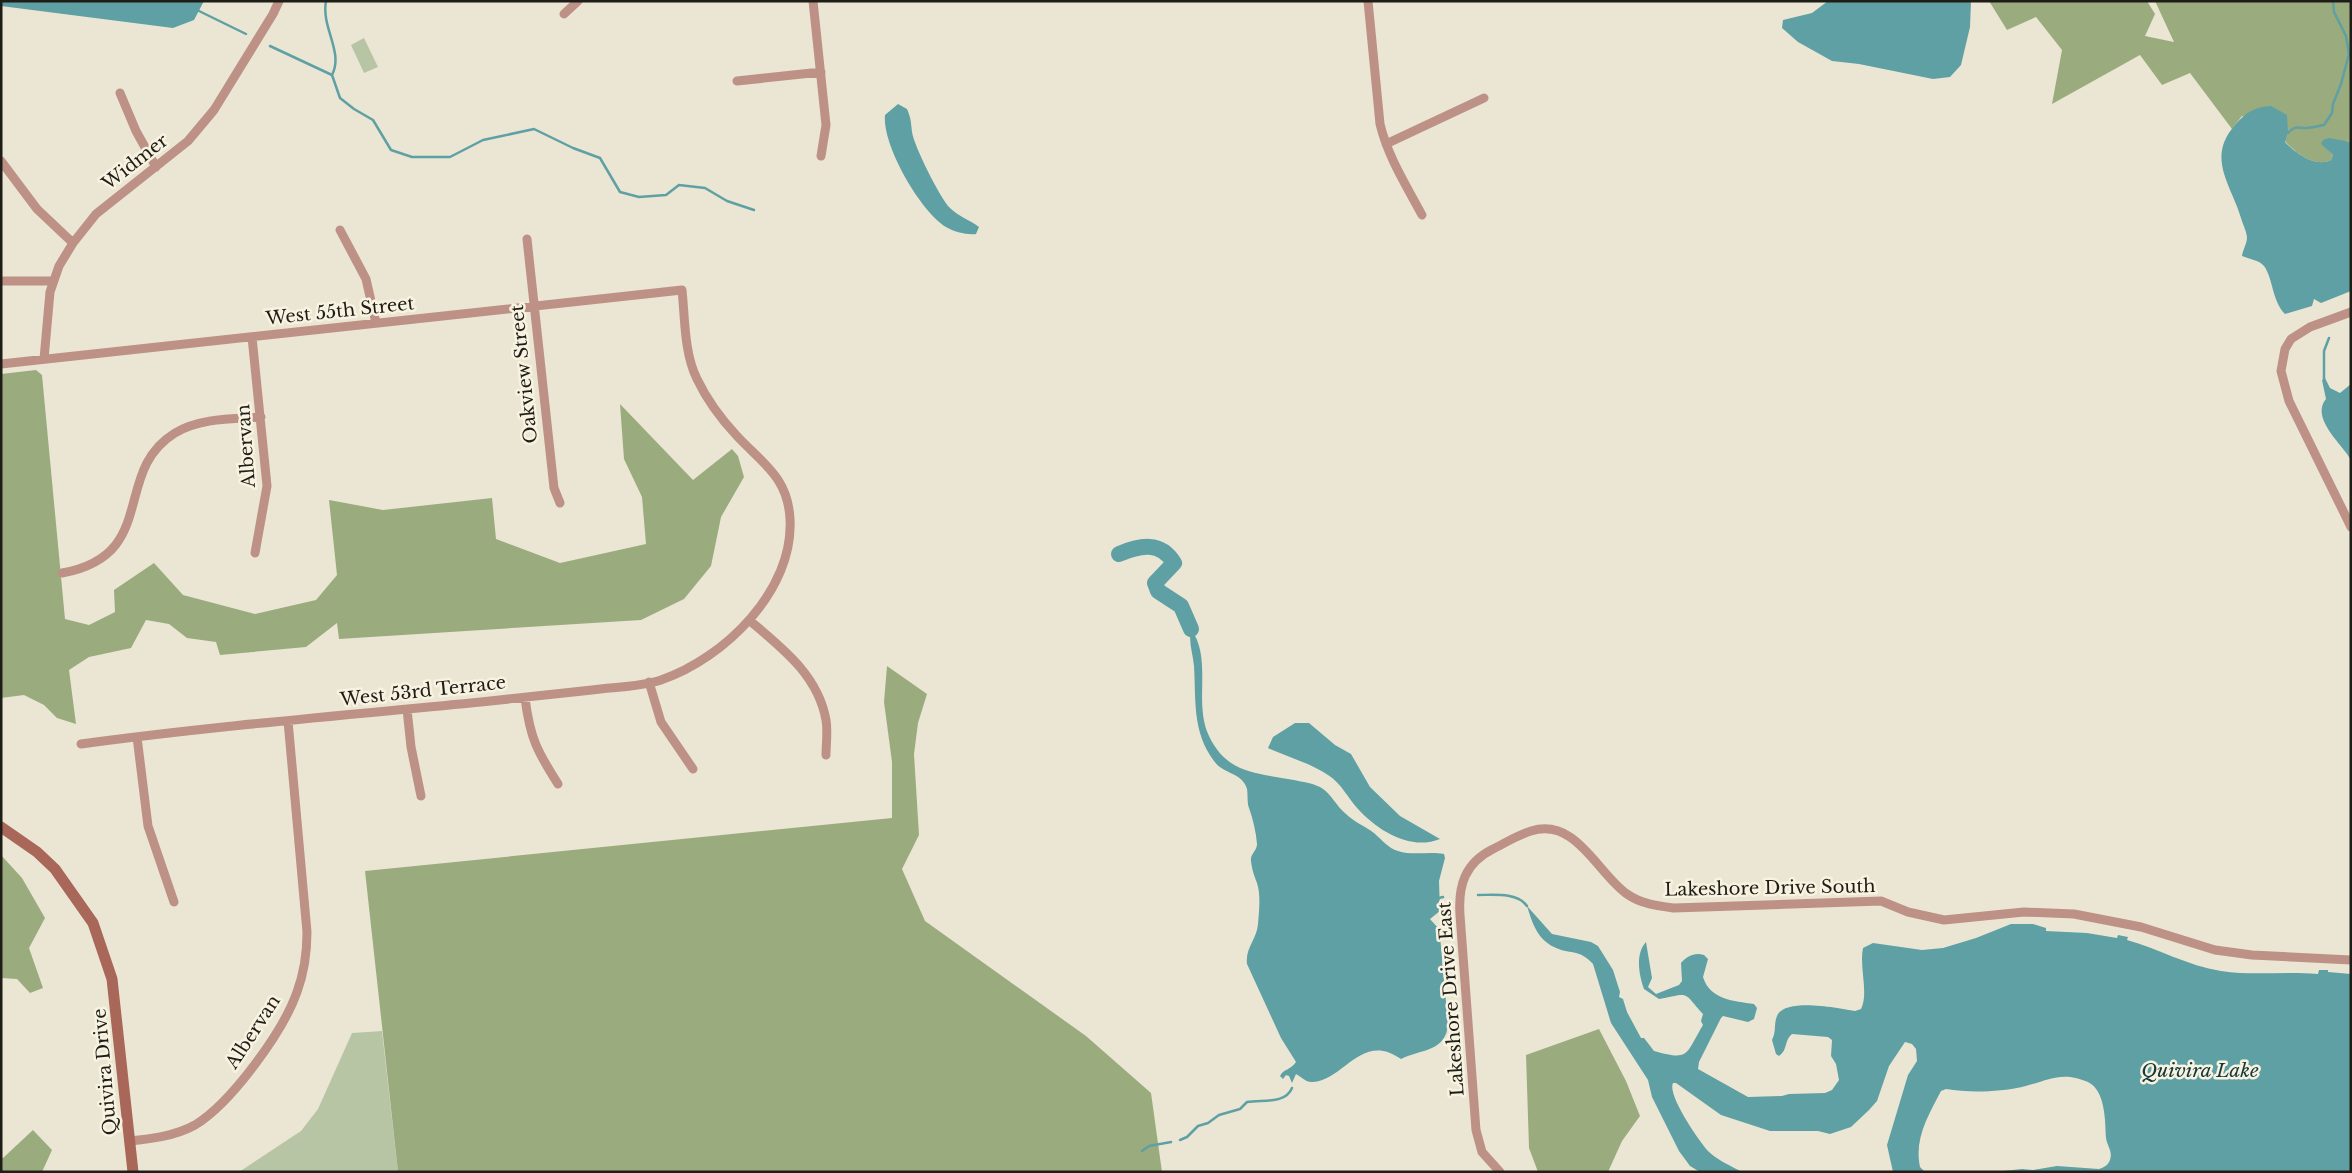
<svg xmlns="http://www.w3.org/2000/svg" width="2352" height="1173" viewBox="0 0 2352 1173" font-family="'Libre Baskerville',serif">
  <rect width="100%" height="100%" fill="#ebe6d4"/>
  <path fill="#b8c5a5" d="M364,38L378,67L364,73L351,45Z
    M382,1031L398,1172H239L301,1131L318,1109L352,1033Z"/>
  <path fill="#9aac7e" d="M1989,1H2147L2155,14L2145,36L2174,42L2155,1H2351V142L2345,141L2328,150L2333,155L2331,160C2316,168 2295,153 2285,141L2288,133L2242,116L2232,129L2190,73L2162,85L2140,55L2052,104L2062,50L2036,17L2007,30Z
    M36,370L42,375L65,619L89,625L115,612L114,590L154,563L183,595L255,614L316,600L337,575L329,500L383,510L492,498L496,539L560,563L646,544L642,497L624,459L620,404L693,480L732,449L738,456L744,477L721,517L711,566L684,599L641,620L339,639L337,623L306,647L220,655L216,642L187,638L169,624L146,620L131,648L89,657L69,670L76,724L57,718L44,705L24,695L1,698V374Z
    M887,666L927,694L918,723L914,754L919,835L902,869L925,921L1086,1036L1151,1093L1162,1172H398L365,871L892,818V762L884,702Z
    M1,855L22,878L45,918L29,948L43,988L30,993L17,979L1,978Z
    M1599,1029L1626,1081L1640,1116L1622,1141L1608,1172H1538L1529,1148L1526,1055Z
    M33,1130L52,1150L42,1172H1V1157L3,1158Z"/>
  <path fill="#5ea0a3" d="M1,1H204L194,20L173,28L1,6Z
    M1828,1H1971L1970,27L1961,65L1950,77L1933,79L1859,64L1832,61L1798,42L1782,28L1783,20L1812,13Z
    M898,104L907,109C911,118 911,123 912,132C914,146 940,198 950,208C959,217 970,220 979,227L976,234C967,235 954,232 946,227C920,211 882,145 885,115Z
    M2271,106L2287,115L2288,133L2285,142C2295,153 2316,168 2331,160L2333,155L2321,144L2323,140L2329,138L2351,142V291L2321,303L2314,299L2312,306L2285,314C2272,301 2273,278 2264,266C2259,260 2249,259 2242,256C2243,249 2247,244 2247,237C2246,230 2243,225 2241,218C2231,184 2206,158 2235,125C2246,112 2255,107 2271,106Z
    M2325,378L2330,388L2340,393L2351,384V460C2342,444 2310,418 2326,399L2322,380Z
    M1191,629C1213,660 1193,702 1209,736C1227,774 1257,773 1294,780C1303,782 1312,783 1320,787C1332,794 1336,806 1346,814C1354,822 1365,826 1374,833C1382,840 1388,848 1398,851C1413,856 1429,851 1444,854L1445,858L1439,881L1440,911L1430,919L1438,928L1440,936L1448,1024C1446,1052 1421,1049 1401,1059C1362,1031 1344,1080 1313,1082C1306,1083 1302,1077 1296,1074L1292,1083L1289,1076L1286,1075L1283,1079L1280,1076C1283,1069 1291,1070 1296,1062L1281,1038L1247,964C1245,948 1257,939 1258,924C1259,912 1261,895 1257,883C1254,875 1252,870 1251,861C1250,854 1257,851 1257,844C1256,832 1253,819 1249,808C1247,803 1248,795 1247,789C1242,772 1224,775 1214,761C1192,732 1196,700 1194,666C1193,654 1188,641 1191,629Z
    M1295,723H1309L1335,745L1351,754L1370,787L1400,816L1440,839C1411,851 1378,831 1358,809C1348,798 1341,783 1328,775C1310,763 1288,757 1268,748L1273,737Z
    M1527,906L1552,934L1591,942L1598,946L1613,970L1620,992L1619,997L1623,999L1627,1012L1641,1038H1644L1654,1051C1690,1061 1685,1055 1703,1025L1701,1021L1703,1014C1682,991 1691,993 1659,999L1644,989C1639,975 1635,954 1646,942L1652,978L1648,987L1656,994L1679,985L1682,981L1681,963C1687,956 1695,952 1704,955L1708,959L1703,977C1710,1000 1734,1001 1754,1004L1757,1008L1754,1019L1748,1022L1723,1016L1721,1018L1699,1062L1698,1069L1748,1097L1782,1096L1789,1094L1825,1093L1832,1090L1839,1080L1836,1064L1831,1056L1832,1040L1828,1037L1792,1034C1784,1040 1788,1050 1779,1056L1776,1054L1772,1040C1777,1030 1773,1023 1778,1014C1788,998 1839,1008 1855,1011L1861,1009C1869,993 1859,968 1863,948L1873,943L1922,950L1943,948L1976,938L2011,924H2033L2046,928V931L2087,933L2117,938L2118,935L2128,937L2127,940C2157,948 2188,966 2221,971C2254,976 2284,971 2318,974L2319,970H2328V972L2351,974V1172H1994L2022,1169L2033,1170L2057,1166L2099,1169C2105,1167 2108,1165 2110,1160C2113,1151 2107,1146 2106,1138C2105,1122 2106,1091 2088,1082C2061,1070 2047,1081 2022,1087C1999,1092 1969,1093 1946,1089L1941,1091C1928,1116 1914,1139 1920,1167L1925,1172H1893L1887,1145L1908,1075L1917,1061L1916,1049L1912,1044L1905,1042L1889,1066L1877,1101L1869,1110L1851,1127L1830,1134L1818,1131H1770L1721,1115L1676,1083H1673C1667,1095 1699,1141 1708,1151C1717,1160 1731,1166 1742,1172H1700L1690,1166L1679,1151L1652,1097L1648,1080L1611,1023L1593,964C1579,948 1569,955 1554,947C1537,939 1532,922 1527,906Z"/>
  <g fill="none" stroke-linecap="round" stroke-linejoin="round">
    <path stroke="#5ea0a3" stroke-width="2.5" d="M326,1C321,28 344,52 332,75
      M199,11L246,34
      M270,46L332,75L340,98L354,109L373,120L391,150L412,157H450L483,140L534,129L573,148L600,158L620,192L639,197L666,195L679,185L705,188L727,201L754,210
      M2288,133C2296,125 2297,128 2307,128C2311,128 2319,126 2324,125L2332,113L2333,104L2341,84L2349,54L2346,36L2334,12L2333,1
      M2324,379V351L2329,338
      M1478,895C1493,895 1517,892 1527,906
      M1439,898L1443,897
      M1180,1140L1187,1137L1198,1126L1208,1123L1219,1115L1240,1109L1247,1102C1261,1099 1285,1105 1292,1088
      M1142,1151L1149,1146L1171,1142"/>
    <path stroke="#5ea0a3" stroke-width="16" d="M1119,554C1140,545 1161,541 1174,563L1155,583L1158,591L1181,606L1191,629"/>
    <path stroke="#be9186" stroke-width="9" d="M813,1L826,125L821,156
      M1368,1L1380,124C1388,157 1406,185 1422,215
      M564,14L578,1
      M737,81L821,72
      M120,93L136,131L156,167
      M1386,144L1484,98
      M1,161L37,209L73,243
      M340,230L366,279L376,323
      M527,239L554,488L560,503
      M1,281H53
      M2351,312L2310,327L2291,339L2285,349L2281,371L2289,401L2351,527
      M252,337L267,486L255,553
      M44,359L50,292L59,266L73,243L96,214L188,141L214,110L273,14L279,1
      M1,364L682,290C685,318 684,353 697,379C707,400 721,419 737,436C762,463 788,477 790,519C794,590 725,658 661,680C640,687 615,687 592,690C555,694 518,698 481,702C348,715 214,726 81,744
      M62,573C160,555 111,472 175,433C200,418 232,419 261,417
      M749,620C782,648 818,675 826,720C828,731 826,744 826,755
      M649,682L661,722L693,769
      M525,698C530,738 537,751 558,784
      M407,709L411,747L421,796
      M137,737L148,826L174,902
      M129,1141C151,1139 175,1136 195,1125C231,1103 283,1032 297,992C304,973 307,952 307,932L288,721
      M1500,1172L1482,1152L1476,1130L1460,915C1458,885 1465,863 1493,849C1505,843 1518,835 1531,831C1576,817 1597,873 1627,894C1641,904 1658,906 1674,908L1881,901L1908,912L1944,920L2024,912L2074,914L2141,927L2215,950L2252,955L2351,960"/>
    <path stroke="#a86758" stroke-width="11" d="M1,827L37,852L55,869L93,923L112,979L133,1172"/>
  </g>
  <g text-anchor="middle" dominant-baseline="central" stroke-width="5" stroke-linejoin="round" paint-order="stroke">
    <g font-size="18" fill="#1f1d17" stroke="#f8f3e1">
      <text transform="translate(135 162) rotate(-38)">Widmer</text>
      <text transform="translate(340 311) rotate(-6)">West 55th Street</text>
      <text transform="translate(524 374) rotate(-96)">Oakview Street</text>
      <text transform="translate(246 446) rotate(-94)">Albervan</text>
      <text transform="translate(423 691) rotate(-6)">West 53rd Terrace</text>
      <text transform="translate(1770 888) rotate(-1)">Lakeshore Drive South</text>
      <text transform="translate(1451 999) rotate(-94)">Lakeshore Drive East</text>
      <text transform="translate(253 1032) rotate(-57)">Albervan</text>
      <text transform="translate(105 1072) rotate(-95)">Quivira Drive</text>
    </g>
    <g font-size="19" font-style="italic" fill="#16383a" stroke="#f8f3e1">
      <text x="2200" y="1070">Quivira Lake</text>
    </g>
  </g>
  <rect width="2352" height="1173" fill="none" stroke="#1f1d17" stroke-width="5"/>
</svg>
